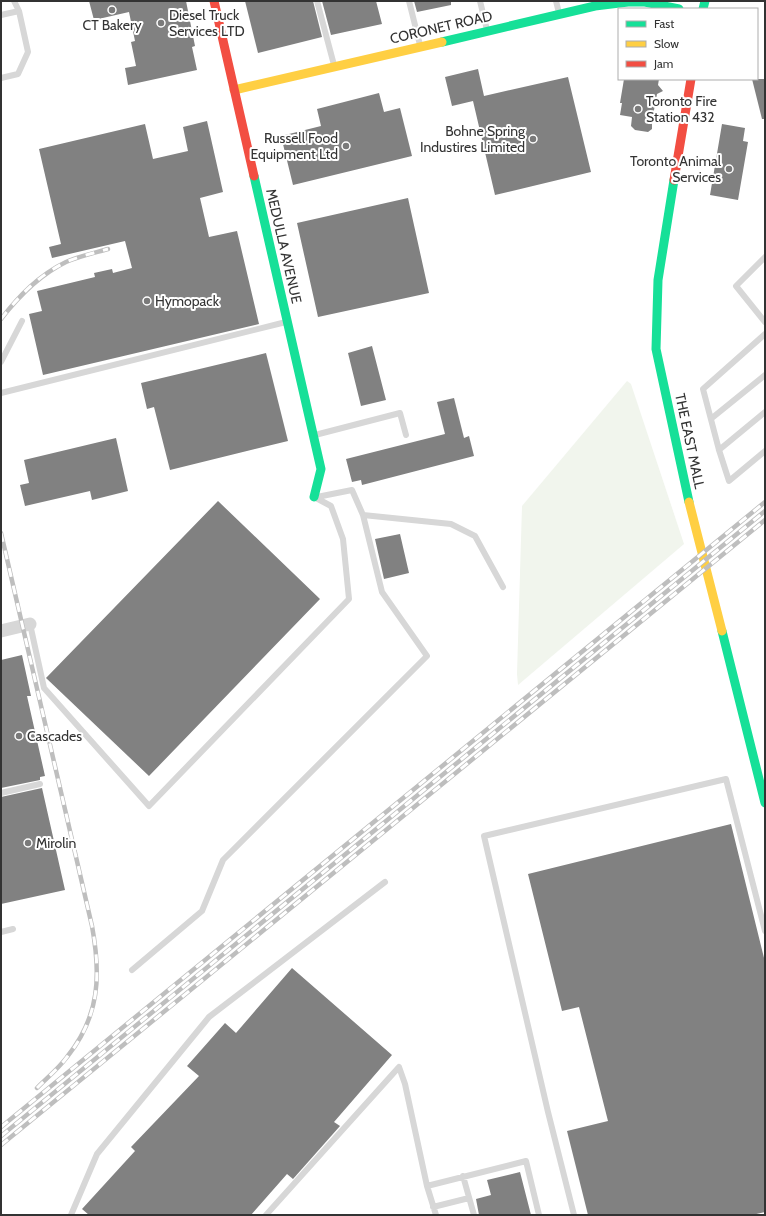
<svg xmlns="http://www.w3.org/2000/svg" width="766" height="1216" viewBox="0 0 766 1216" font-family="Cabin,sans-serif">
  <rect width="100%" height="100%" fill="#fff"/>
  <path fill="#f1f5ed" d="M627,381L631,384L684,544L518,685L517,674L522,506Z"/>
  <path fill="#818181" d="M89,1H186L195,46L192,47L197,70L128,85L125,68L136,66L131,42L135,41L129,12L94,20Z
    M245,1H313L322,37L258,53Z
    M322,1H376L382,24L331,35Z
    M414,1H451V5L417,12Z
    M478,69L484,96L568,77L591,172L495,195L473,101L452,106L445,77Z
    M624,79H659L658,85L663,91L657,94L652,121V129L648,132L635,130L631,126L632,117L620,115L622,103H620Z
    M752,79H765V119H762Z
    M379,93L384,112L400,108L412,156L293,185L281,136L321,126L317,109Z
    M207,121L223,192L200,198L209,237L237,231L259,324L43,375L29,314L42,311L37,291L95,277L94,273L112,269L113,273L132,268L125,241L52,258L49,247L61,244L39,149L145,124L153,159L188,151L183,127Z
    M722,124L745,128L743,141L748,142L738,200L710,195Z
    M408,198L429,293L318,317L297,223Z
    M372,346L386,400L361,406L348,353Z
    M266,353L288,441L170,470L154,407L147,409L141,383Z
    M454,398L464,438L469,436L474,456L362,485L361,480L352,482L346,459L445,434L437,402Z
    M116,438L128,491L92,500L90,491L25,506L20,485L29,483L24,460Z
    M218,501L320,599L149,776L46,678Z
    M400,534L409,573L384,579L375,539Z
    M22,655L31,696H27L45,776L40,777V780L1,788V660Z
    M42,788L65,890L1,904V797Z
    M731,824L765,962V1212L752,1215H588L567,1131L608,1121L579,1007L562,1011L528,874Z
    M292,968L392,1055L334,1122L340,1126L293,1179L287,1174L251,1215H89L82,1209L135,1151L131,1147L199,1076L187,1066L225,1023L236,1033Z
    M520,1172L531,1215H479L476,1199L491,1195L487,1180Z"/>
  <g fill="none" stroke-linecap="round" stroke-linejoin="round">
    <path stroke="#d7d7d7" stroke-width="6" d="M317,1L334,65
      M409,1L420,45
      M480,1L487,30
      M556,1L559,13
      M1,15L19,11
      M1,78L18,74L28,52L19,11L14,1
      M765,257L736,286L765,322
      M765,334L703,389L719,450L729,481L765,451
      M1,362L22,321
      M1,393L286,322
      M712,418L765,375
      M315,435L400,413L406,435
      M719,450L765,412
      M363,515L451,524L475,536L503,587
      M30,624L44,688L149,806L349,599L343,539L331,506L316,498
      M1,793L40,784
      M1,932L13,929
      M132,970L202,911L223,860L427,656L382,592L363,515L352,490L317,497
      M463,1176L474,1215
      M427,1186L526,1161L539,1215
      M433,1207L469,1198
      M71,1215L97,1154L209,1017L385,882
      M266,1215L399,1067L405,1084L427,1186L436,1215
      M574,1215L548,1112L484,836L726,779L765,931"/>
    <path stroke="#d7d7d7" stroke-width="13" d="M1,631L30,624"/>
    <path stroke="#16e098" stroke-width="9" d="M703,9L705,1
      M442,42L595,6L628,2H645L679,9
      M254,176L321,469L314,497
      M674,180L658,280L656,349L689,502
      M722,631L765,803"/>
    <path stroke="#ffcf43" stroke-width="9" d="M234,90L442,42
      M689,502L722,631"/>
    <path stroke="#f24e42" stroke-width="9" d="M214,1L254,176
      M674,180L691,79"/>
    <defs>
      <path id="rail" d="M1,319C19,296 39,275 66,262C80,256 94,253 108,249
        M1,533L92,926C101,975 100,1016 67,1057C59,1068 47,1078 37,1088
        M1,1127L765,502
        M1,1136L765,511
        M1,1145L765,520"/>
    </defs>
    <use href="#rail" stroke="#bebebe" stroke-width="4.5"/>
    <use href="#rail" stroke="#fff" stroke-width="3" stroke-dasharray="9" stroke-linecap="butt"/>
  </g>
  <g fill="#7a7a7a" stroke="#fff" stroke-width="1.5">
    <circle cx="112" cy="10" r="4"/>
    <circle cx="161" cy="23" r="4"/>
    <circle cx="638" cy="109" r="4"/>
    <circle cx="533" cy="139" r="4"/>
    <circle cx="346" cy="146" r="4"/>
    <circle cx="729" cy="169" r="4"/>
    <circle cx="147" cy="301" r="4"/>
    <circle cx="19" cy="736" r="4"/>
    <circle cx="28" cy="843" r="4"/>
  </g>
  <g text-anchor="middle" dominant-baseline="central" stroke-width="4" stroke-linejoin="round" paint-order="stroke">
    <g font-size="14" fill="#333" stroke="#fff" text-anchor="start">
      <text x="169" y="15">Diesel Truck<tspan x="169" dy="16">Services LTD</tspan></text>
      <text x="112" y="25" text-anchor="middle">CT Bakery</text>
      <text x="646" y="101">Toronto Fire<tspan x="646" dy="16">Station 432</tspan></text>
      <text x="525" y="131" text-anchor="end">Bohne Spring<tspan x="525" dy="16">Industires Limited</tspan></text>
      <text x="338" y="138" text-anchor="end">Russell Food<tspan x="338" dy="16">Equipment Ltd</tspan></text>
      <text x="721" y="161" text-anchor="end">Toronto Animal<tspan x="721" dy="16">Services</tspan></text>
      <text x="155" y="301">Hymopack</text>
      <text x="27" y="736">Cascades</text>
      <text x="36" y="843">Mirolin</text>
    </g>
    <g font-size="14" fill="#333" stroke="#fff">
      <text transform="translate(441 27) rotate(-13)">CORONET ROAD</text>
      <text transform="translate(284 246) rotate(77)">MEDULLA AVENUE</text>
      <text transform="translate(690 441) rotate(78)">THE EAST MALL</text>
    </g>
  </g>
  <rect width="766" height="1216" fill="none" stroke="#333333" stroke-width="4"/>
  <rect x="618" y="8" width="140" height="72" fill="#ffffff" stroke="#adadad"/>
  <rect x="626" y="21" width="20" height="6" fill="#16e098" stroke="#adadad"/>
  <text x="654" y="28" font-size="12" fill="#333333">Fast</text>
  <rect x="626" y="41" width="20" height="6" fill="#ffcf43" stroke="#adadad"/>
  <text x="654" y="48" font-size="12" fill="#333333">Slow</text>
  <rect x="626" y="61" width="20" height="6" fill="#f24e42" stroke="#adadad"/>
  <text x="654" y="68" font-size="12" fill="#333333">Jam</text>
</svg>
